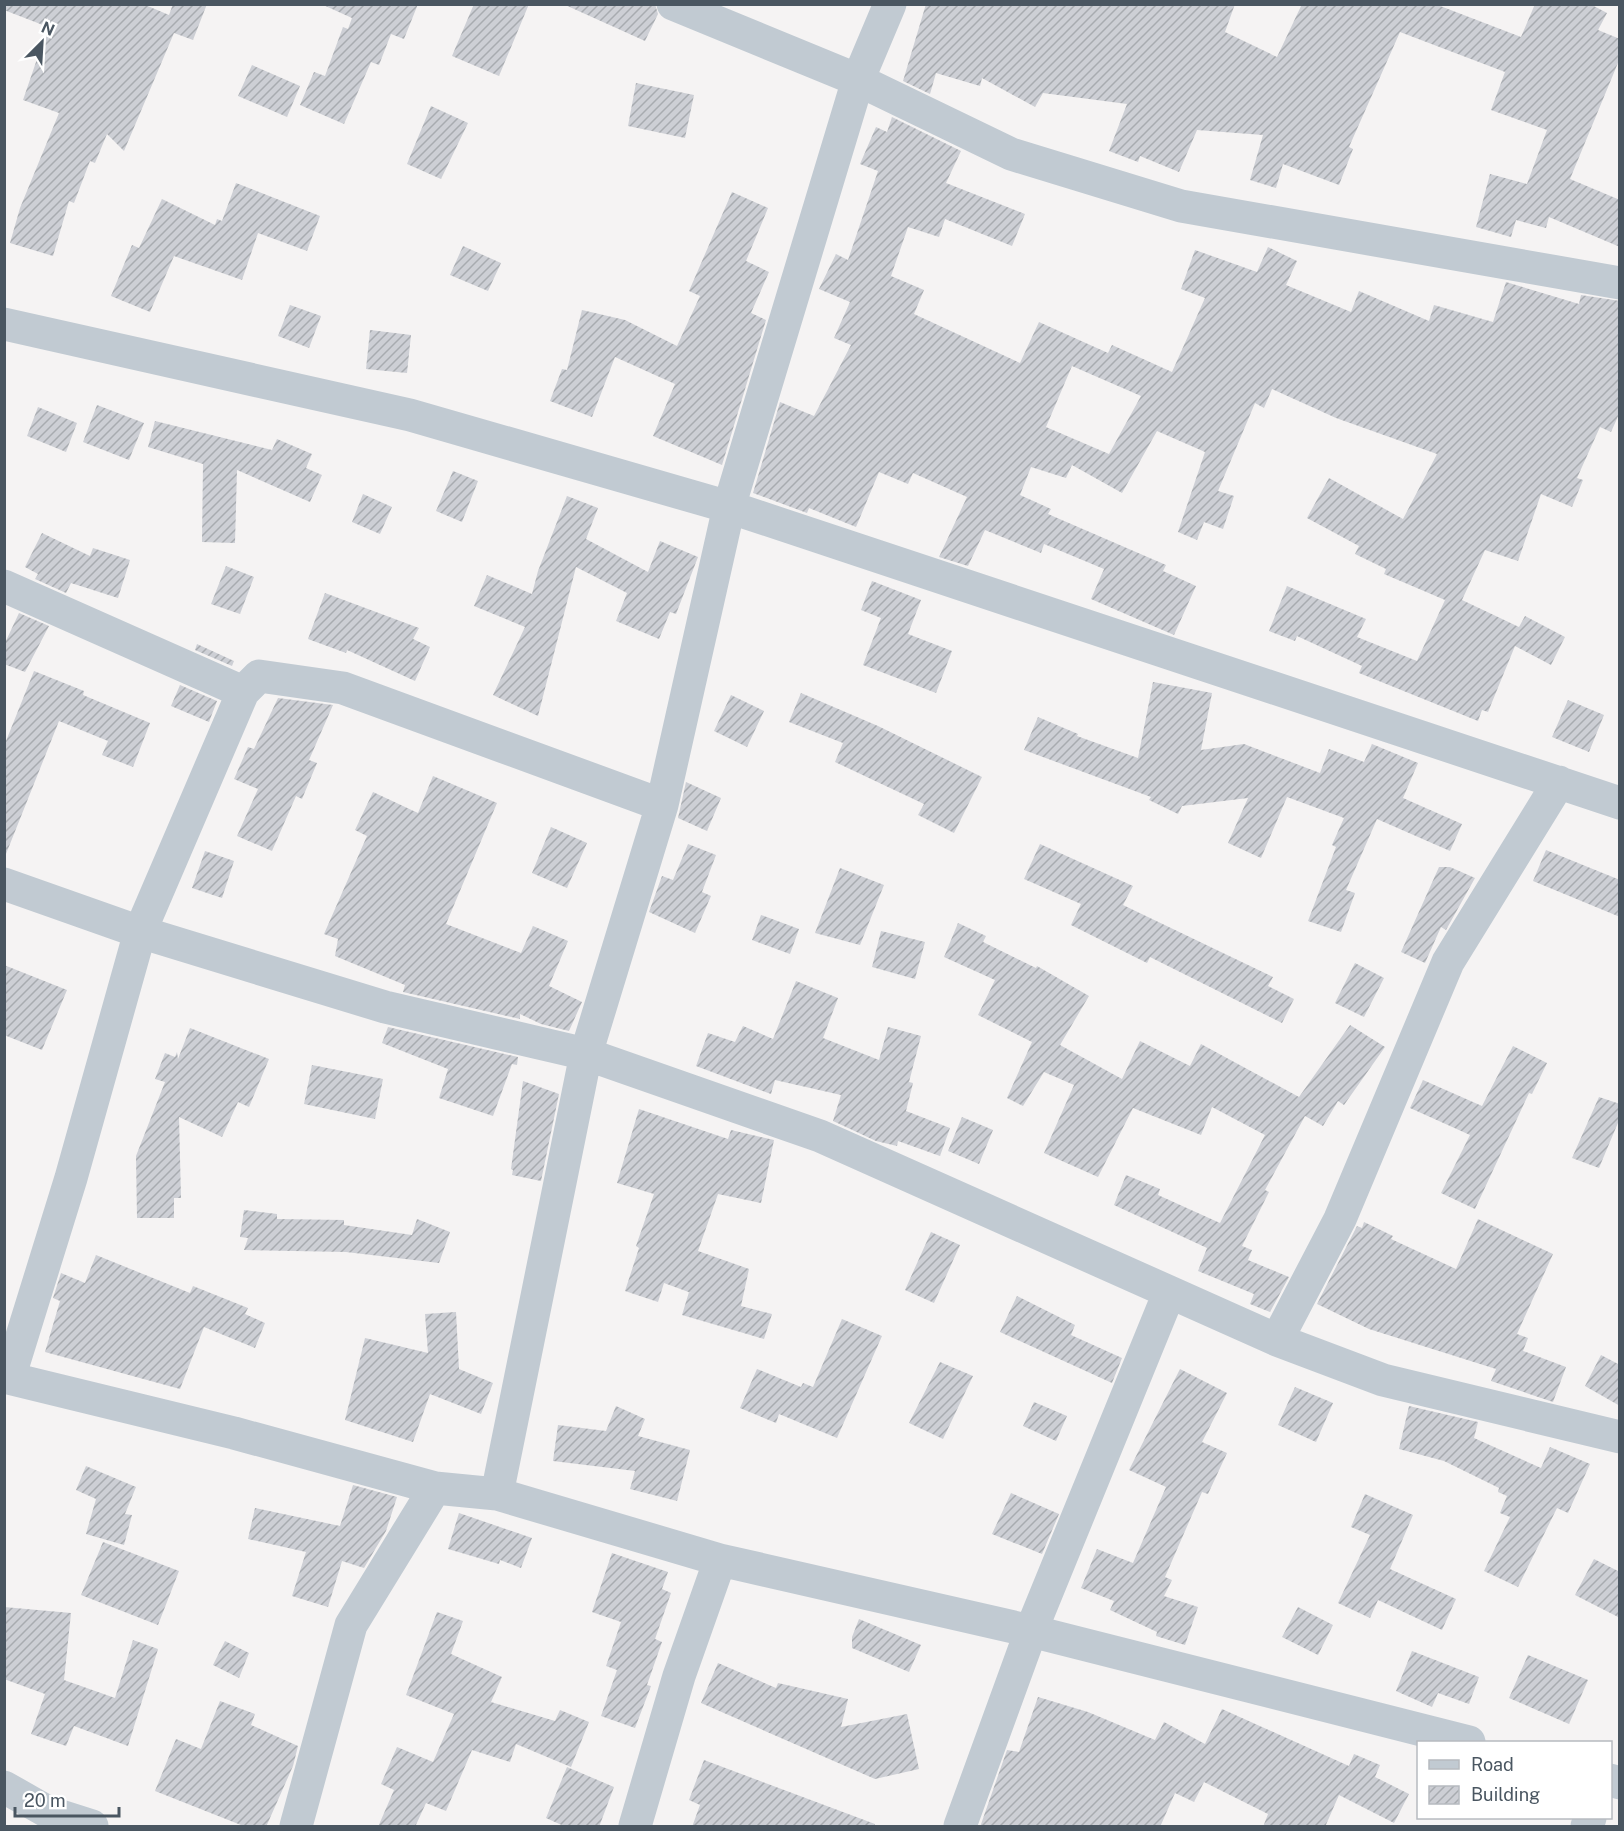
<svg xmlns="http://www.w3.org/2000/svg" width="1624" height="1831" viewBox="0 0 1624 1831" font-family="'Public Sans',sans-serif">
  <defs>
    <pattern id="building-hatch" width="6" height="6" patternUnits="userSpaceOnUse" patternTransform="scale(1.5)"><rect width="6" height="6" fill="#cdcfd5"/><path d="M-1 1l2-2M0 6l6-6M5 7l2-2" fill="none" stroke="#a8abb0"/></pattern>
  </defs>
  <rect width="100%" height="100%" fill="#f5f3f3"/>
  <path fill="url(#building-hatch)" fill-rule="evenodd" d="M4,4H143L169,15L173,4H207L193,40L174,33L124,151L107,134L95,163L90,161L74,203L69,201L53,256L10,243L20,208L59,113L23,100L48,27L4,10Z
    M321,4H418L404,39L391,34L379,65L371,62L344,124L300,105L314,72L325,76L343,27L348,29L352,18Z
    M474,4H529L499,76L452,56Z
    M563,4H655L658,14L645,41Z
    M926,4H1235L1225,32L1277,57L1302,4H1435L1521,37L1535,4H1590L1607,13L1598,30L1620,39V58L1570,179L1620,200V247L1549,217L1546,228L1516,220L1511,237L1476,227L1490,174L1527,184L1547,130L1491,110L1505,72L1400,32L1349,147L1353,149L1339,185L1283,164L1276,188L1250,180L1263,135L1197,130L1179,172L1140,156L1138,162L1109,151L1127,104L1043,93L1035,107L982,78L980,86L936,73L930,94L903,81Z
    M252,65L300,86L287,117L238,96Z
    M636,83L694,95L685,138L628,126Z
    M431,106L468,123L441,179L407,164Z
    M892,117L961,151L946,183L1025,214L1012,246L945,219L939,237L908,227L891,276L924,290L914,314L1020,363L1039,322L1108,353L1112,345L1172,372L1205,298L1181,289L1195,250L1257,272L1268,247L1297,261L1286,285L1351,312L1359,291L1429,321L1434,305L1493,322L1506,282L1579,304L1581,295L1620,301V412L1611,432L1600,427L1577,478L1583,480L1572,507L1541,494L1518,561L1485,550L1462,600L1519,627L1525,616L1565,637L1551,665L1515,646L1488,712L1482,710L1478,721L1359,673L1362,666L1297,636L1295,641L1269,631L1287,586L1366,619L1357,637L1417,661L1445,600L1384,574L1386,569L1355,554L1359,546L1307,518L1329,478L1403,519L1437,454L1336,418L1272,389L1264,408L1255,403L1218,491L1234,496L1223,529L1204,522L1197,540L1178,532L1205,452L1157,431L1122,493L1072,465L1066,478L1031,467L1020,495L1051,509L1048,514L1166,565L1163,571L1196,586L1174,635L1091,599L1104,569L1044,544L1041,553L985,530L968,566L939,557L967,497L913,473L908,484L879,472L856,527L809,508L807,513L753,493L780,402L814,416L851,345L834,338L850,302L819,289L836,254L848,260L878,171L860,164L876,127L887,132ZM1072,366L1141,396L1109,454L1046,427Z
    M236,183L320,216L307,251L258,233L242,280L174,256L150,312L111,296L132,245L139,248L162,199L215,225L217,219L222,221Z
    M732,192L768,208L746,261L769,272L751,313L766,320L722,465L653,436L675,384L615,357L592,417L550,401L562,369L567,370L582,310L625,320L677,346L700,296L689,291Z
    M463,246L501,263L488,291L450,275Z
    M290,305L321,316L309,348L278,336Z
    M370,330L411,335L407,373L366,369Z
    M97,405L144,423L129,460L83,442Z
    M38,407L77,423L66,452L27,436Z
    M155,421L272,450L277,439L312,454L306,468L322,475L310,502L237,470L235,543L202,542L203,464L148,447Z
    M453,471L478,481L462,522L436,511Z
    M363,494L392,507L380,534L352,522Z
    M567,496L598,508L586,539L648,572L660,541L698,557L676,614L670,612L659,639L616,621L627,593L576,567L538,716L493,695L525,627L474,606L487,575L532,594L538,571Z
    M42,533L90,556L93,548L130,560L118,598L71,583L66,593L35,579L38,574L25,567Z
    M226,566L254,577L240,614L211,604Z
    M872,581L921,600L908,634L952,651L936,693L863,665L881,618L861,610Z
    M325,593L419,628L413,639L430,647L415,681L347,650L346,653L308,639Z
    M19,613L49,626L25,672L4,664V645Z
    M197,644L234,661L232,666L195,650Z
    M34,671L84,691L83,695L150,723L133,767L102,755L108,741L59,721L6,854L4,746Z
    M1153,682L1212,693L1201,750L1244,744L1320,773L1329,749L1364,762L1372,744L1418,763L1403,798L1462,824L1450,851L1377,819L1346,890L1355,893L1341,932L1308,921L1336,847L1332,845L1344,818L1287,797L1261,858L1228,843L1248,798L1182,806L1178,814L1149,800L1151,797L1024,750L1038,717L1078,734L1077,736L1138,758Z
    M180,685L217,701L209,722L171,706Z
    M801,693L878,726L982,777L954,833L918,815L924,804L835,762L843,743L789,722Z
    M731,695L764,711L747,747L714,731Z
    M278,698L333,705L309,760L317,763L302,799L296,796L272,851L237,836L258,789L234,779L248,747L254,749Z
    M1568,700L1604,715L1589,752L1552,737Z
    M433,776L497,803L446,924L521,953L533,926L568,941L549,986L582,1002L569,1031L541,1024L520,1014V1019L403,992L405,985L335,956L338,939L324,934L367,836L355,830L373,792L418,813Z
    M686,782L721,798L707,831L678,818Z
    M551,827L587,843L567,888L532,873Z
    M688,844L716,855L702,892L711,896L695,933L649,912L662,876L673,880Z
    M1040,844L1133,886L1123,905L1273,977L1268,986L1294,999L1282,1023L1150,957L1147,963L1071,925L1081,904L1024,879Z
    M1546,850L1620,880V917L1533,881Z
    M205,851L234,861L222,898L192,888Z
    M1439,867H1450L1475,878L1446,930L1441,927L1425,963L1401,952Z
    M840,868L884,885L860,945L815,933Z
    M761,915L799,929L790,954L752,940Z
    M958,923L986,936L983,942L1036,968L1037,966L1089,996L1060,1045L1122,1079L1140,1041L1190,1066L1201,1044L1299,1097L1350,1025L1385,1047L1344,1105L1338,1101L1323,1126L1305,1116L1265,1190L1269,1192L1242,1246L1252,1250L1248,1260L1289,1277L1270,1312L1250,1304L1254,1294L1198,1271L1207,1248L1114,1205L1126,1175L1160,1189L1158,1195L1220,1223L1265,1135L1212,1107L1201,1135L1133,1108L1098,1177L1044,1153L1074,1085L1044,1072L1023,1106L1007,1098L1032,1042L978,1015L995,980L944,957Z
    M881,931L925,942L915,979L872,967Z
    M1355,963L1384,978L1364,1017L1335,1003Z
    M4,965L67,990L42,1050L4,1035Z
    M796,981L838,998L823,1038L879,1060L888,1027L921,1036L909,1082L913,1083L906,1111L950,1128L940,1156L898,1141L897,1146L876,1141L833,1121L841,1095L775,1080L771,1094L696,1066L708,1033L735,1042L743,1026L773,1039Z
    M388,1027L518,1057L517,1065L512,1064L493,1116L439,1098L448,1069L382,1043Z
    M190,1028L269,1059L249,1107L238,1102L222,1137L179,1117L181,1198H174V1218H137L136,1156L165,1082L155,1079L165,1053L175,1057L177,1052L178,1059Z
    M1513,1046L1547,1063L1532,1094L1529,1093L1475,1209L1441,1193L1470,1135L1410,1108L1423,1080L1482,1106Z
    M312,1065L383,1079L375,1119L304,1104Z
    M523,1081L559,1094L541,1181L512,1175L513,1170L511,1169Z
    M1599,1097L1620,1104V1118L1599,1168L1572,1158Z
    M639,1109L728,1139L731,1130L774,1140L761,1203L718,1194L698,1251L749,1269L741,1306L772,1314L764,1339L682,1315L689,1292L694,1294L664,1283L658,1302L625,1291L639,1248L636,1246L654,1194L617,1183Z
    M962,1117L993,1130L979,1164L948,1151Z
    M244,1210L277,1214V1219L344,1220V1225L412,1235L417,1219L450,1232L439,1263L346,1252L244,1250L248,1238L240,1237Z
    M1478,1219L1553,1254L1517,1334L1528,1338L1523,1351L1566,1367L1553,1402L1491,1381L1496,1369L1369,1329L1317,1304L1357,1226L1362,1228L1364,1222L1393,1236L1391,1239L1456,1269Z
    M931,1232L960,1245L934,1303L905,1290Z
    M96,1255L190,1293L193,1286L248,1308L245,1314L265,1323L255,1348L204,1327L180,1389L45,1352L60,1301L53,1298L61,1273L85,1283Z
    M1017,1296L1075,1325L1071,1335L1122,1358L1112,1383L1000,1332Z
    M456,1312L459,1369L493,1383L481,1414L430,1394L413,1442L345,1420L365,1338L428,1353L425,1314Z
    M842,1319L882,1336L837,1438L779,1414L776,1423L740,1408L757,1369L801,1387L803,1383L813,1387Z
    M1601,1355L1620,1365V1406L1585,1386Z
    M940,1362L973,1376L943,1439L909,1423Z
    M1180,1369L1227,1393L1202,1442L1227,1453L1208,1494L1202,1492L1165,1577L1172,1580L1164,1596L1198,1607L1185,1645L1156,1636L1157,1632L1110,1610L1114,1601L1081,1588L1097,1549L1133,1563L1166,1487L1129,1470Z
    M1295,1387L1333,1403L1316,1442L1278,1425Z
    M1034,1402L1067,1416L1056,1441L1023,1426Z
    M616,1406L645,1419L638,1436L690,1450L677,1501L630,1489L635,1471L553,1461L558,1425L606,1431Z
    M1409,1406L1478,1422L1474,1438L1541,1468L1550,1447L1590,1464L1568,1513L1557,1508L1518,1587L1484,1571L1510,1517L1500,1513L1507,1496L1498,1492L1499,1488L1444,1461L1399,1449Z
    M86,1466L136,1487L125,1514L132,1515L124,1545L86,1534L96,1499L76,1490Z
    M353,1485L397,1497L386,1531L364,1568L342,1561L328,1607L292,1596L306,1552L248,1539L255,1508L340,1526Z
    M1011,1493L1059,1514L1042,1554L992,1534Z
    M1365,1494L1413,1515L1390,1569L1456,1599L1442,1630L1378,1600L1370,1618L1338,1603L1370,1535L1351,1527Z
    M459,1513L532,1538L521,1568L500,1560L499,1564L448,1549Z
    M103,1542L179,1571L158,1625L81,1595Z
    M612,1553L668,1572L662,1589L671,1593L655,1639L662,1642L647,1685L651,1686L635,1728L601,1716L617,1670L606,1666L621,1622L592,1612Z
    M1594,1559L1620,1572V1618L1575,1595Z
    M4,1607L71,1613L64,1680L115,1698L133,1640L158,1649L128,1746L74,1726L66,1746L31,1734L45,1694L4,1679Z
    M1298,1607L1333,1625L1318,1655L1282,1637Z
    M437,1612L463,1621L451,1654L502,1677L491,1702L555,1721L560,1710L589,1722L571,1767L516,1744L510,1762L472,1750L446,1811L426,1803L415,1827H378L394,1790L381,1784L397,1747L433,1762L454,1714L406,1695Z
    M859,1619L921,1645L909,1672L852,1648V1637Z
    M225,1641L249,1653L239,1678L213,1665Z
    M1412,1651L1479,1677L1469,1704L1438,1693L1432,1707L1396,1691Z
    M1528,1655L1588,1680L1569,1724L1509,1698Z
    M718,1663L776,1688L778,1683L848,1699L841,1727L907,1714L919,1769L875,1779L701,1703Z
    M1038,1697L1088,1712L1155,1740L1164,1722L1205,1744L1222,1709L1349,1766L1354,1754L1380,1765L1375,1777L1409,1794L1394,1823L1339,1795L1325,1827H1263L1268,1814L1204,1782L1194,1802L1175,1793L1160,1827H980L1007,1750L1019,1752Z
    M220,1701L255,1714L251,1725L298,1746L293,1766L266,1827H246L155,1791L176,1739L201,1749Z
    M704,1760L875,1824L874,1827H692L700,1805L689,1800Z
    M567,1767L614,1787L599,1827H566L546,1818Z"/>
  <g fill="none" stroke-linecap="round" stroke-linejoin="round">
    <path stroke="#c1cad2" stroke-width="33" d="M673,4L858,80L1011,154L1181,206L1620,283
      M4,324L410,415L729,507L1620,803
      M4,586L243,692L259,676L343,688L662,805
      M4,884L140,932L385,1007L586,1054L820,1136L1277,1340L1383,1380L1620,1437
      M1277,1340L1340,1219L1448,962L1559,782
      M4,1377L234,1433L435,1488L497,1494L720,1560L1031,1631L1469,1742
      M9,1378L71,1178L140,932L243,692
      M497,1494L586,1054L662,805L729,507L858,80L890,4
      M1610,1780L1620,1783
      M4,1787L48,1812L92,1826
      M296,1826L351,1625L435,1488
      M635,1826L679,1676L720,1560
      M960,1826L1031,1631L1169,1293
      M1587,1826L1590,1818"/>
  </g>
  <rect width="1624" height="1831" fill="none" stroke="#4a5661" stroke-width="12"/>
  <rect x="1417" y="1741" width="195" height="78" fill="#ffffff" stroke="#b7bbc0" stroke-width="1.5"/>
  <rect x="1429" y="1760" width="30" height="9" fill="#c1cad2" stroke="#b7bbc0" stroke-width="1.5"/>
  <text x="1471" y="1771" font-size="18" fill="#4a5661">Road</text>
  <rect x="1429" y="1786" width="30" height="18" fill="url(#building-hatch)" stroke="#b7bbc0" stroke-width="1.5"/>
  <text x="1471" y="1801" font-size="18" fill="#4a5661">Building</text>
  <g transform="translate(42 42) rotate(24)" stroke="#ffffff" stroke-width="4.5" paint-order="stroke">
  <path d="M0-4.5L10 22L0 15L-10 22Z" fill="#4a5661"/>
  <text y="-9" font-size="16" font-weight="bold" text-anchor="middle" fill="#4a5661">N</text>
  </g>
  <path d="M15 1807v9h104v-9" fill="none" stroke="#4a5661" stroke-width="3"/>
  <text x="24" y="1807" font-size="18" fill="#4a5661" stroke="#ffffff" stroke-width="4.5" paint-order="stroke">20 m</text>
</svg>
